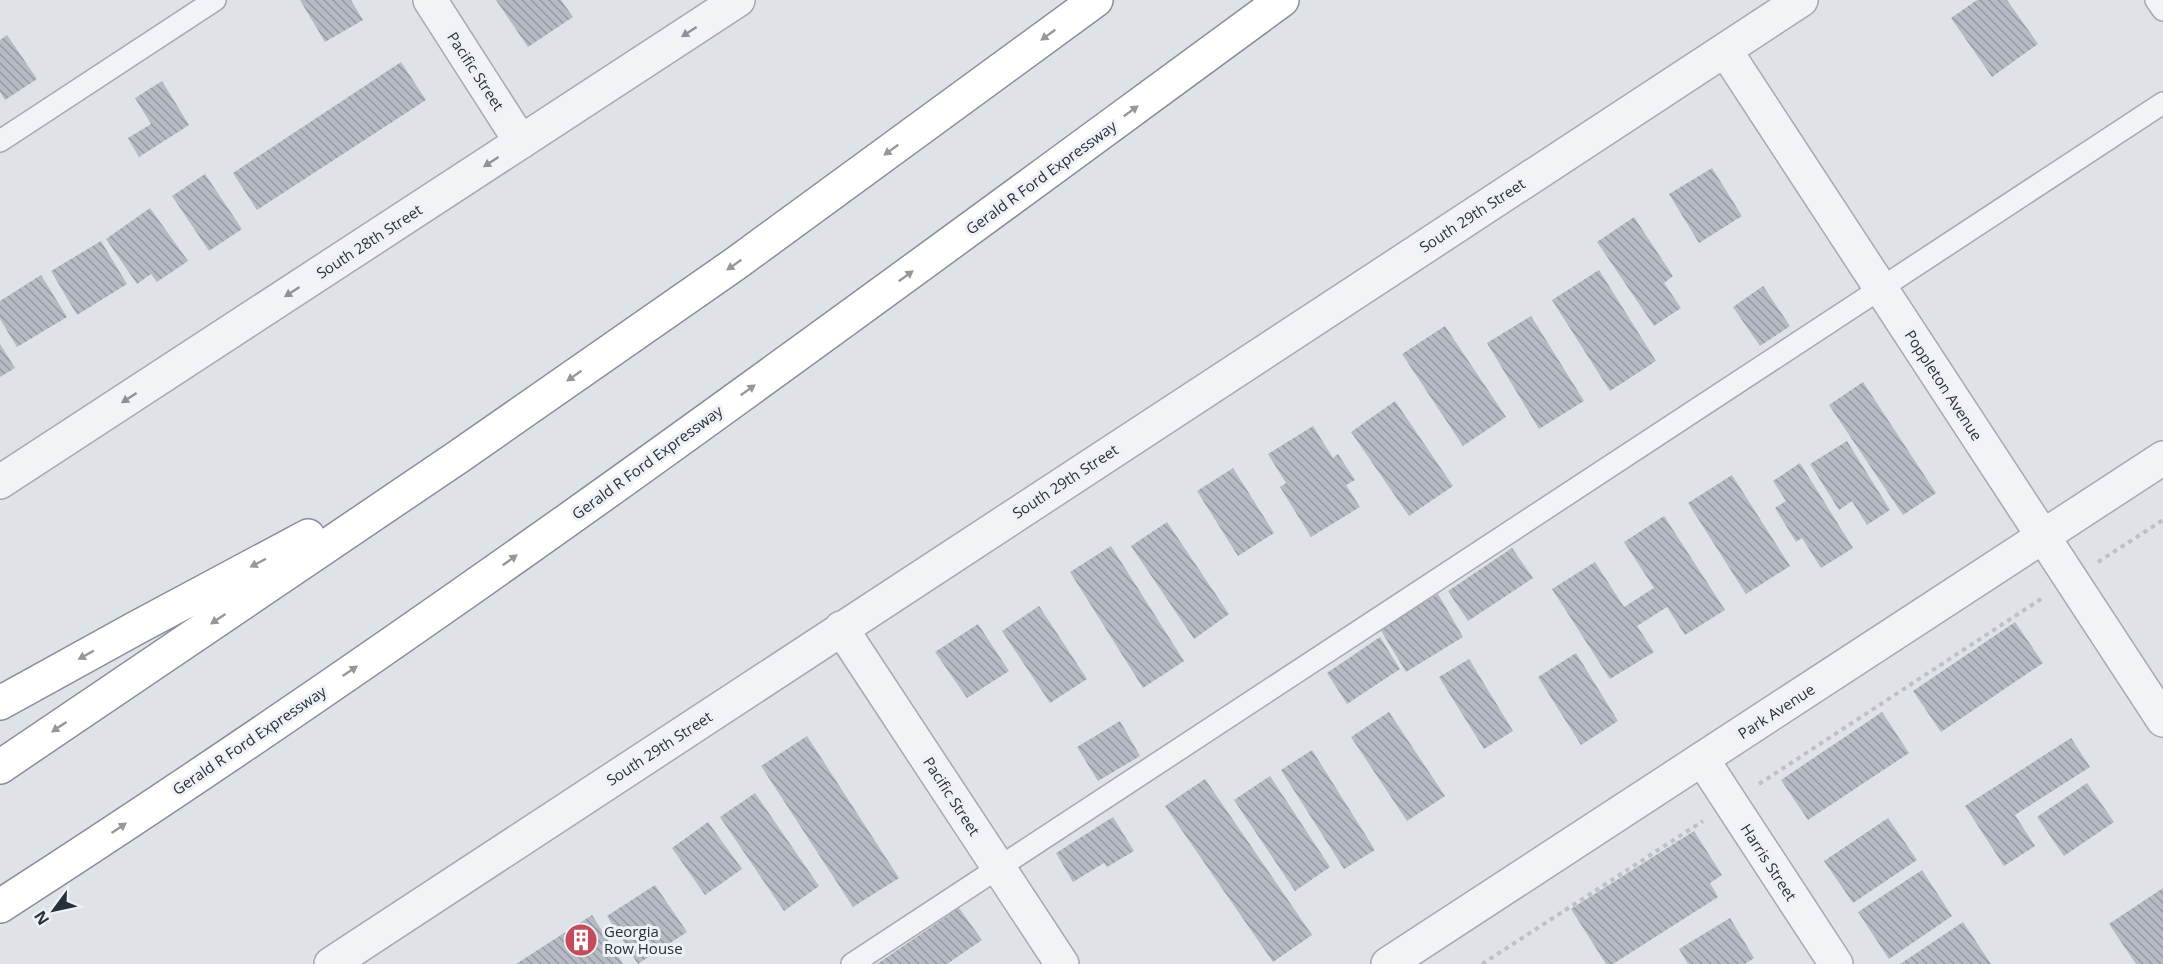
<svg xmlns="http://www.w3.org/2000/svg" width="2163" height="964" viewBox="0 0 2163 964" font-family="'Open Sans',sans-serif">
  <defs>
    <pattern id="building-back-hatch" width="6" height="6" patternUnits="userSpaceOnUse" patternTransform="scale(1.5)"><rect width="6" height="6" fill="#b6bbc3"/><path d="M-1 5l2 2M0 0l6 6M5-1l2 2" fill="none" stroke="#9498a0"/></pattern>
  </defs>
  <rect width="100%" height="100%" fill="#dfe2e7"/>
  <path fill="url(#building-back-hatch)" d="M300,0H351L363,20L325,42Z
    M496,0H561L573,17L528,47Z
    M1977,0H2007L2038,44L1992,77L1951,18Z
    M7,35L37,79L5,100L0,92V40Z
    M401,62L426,100L257,210L233,173Z
    M162,81L189,125L139,157L128,138L151,124L135,98Z
    M1712,168L1742,216L1699,243L1669,194Z
    M205,174L242,229L209,251L172,196Z
    M150,208L188,261L157,282L151,274L137,284L106,239Z
    M1634,217L1673,276L1664,283L1681,308L1654,326L1597,242Z
    M101,241L127,284L77,315L51,271Z
    M1599,270L1656,361L1610,391L1552,300Z
    M41,275L67,317L17,347L0,319V301Z
    M1763,286L1790,326L1760,346L1733,307Z
    M1531,316L1584,401L1539,429L1487,343Z
    M1445,326L1506,417L1463,446L1402,354Z
    M0,344L15,368L0,377Z
    M1863,382L1936,493L1903,515L1829,405Z
    M1395,401L1453,486L1409,516L1351,432Z
    M1313,426L1333,458L1338,454L1355,480L1346,485L1360,507L1311,537L1280,487L1286,483L1268,454Z
    M1847,441L1890,510L1867,525L1852,501L1839,510L1810,464Z
    M1800,463L1853,548L1821,568L1802,538L1796,542L1775,508L1786,501L1773,481Z
    M1233,468L1274,533L1238,556L1197,491Z
    M1732,475L1790,566L1746,594L1688,503Z
    M1664,516L1725,610L1685,635L1667,607L1637,626L1654,652L1610,679L1552,589L1595,562L1624,607L1654,588L1624,542Z
    M1167,522L1229,614L1194,639L1131,546Z
    M1111,546L1184,661L1143,688L1070,572Z
    M1512,548L1533,578L1468,621L1448,591Z
    M1438,594L1463,637L1406,672L1380,629Z
    M1039,606L1087,679L1050,703L1002,631Z
    M2015,622L2043,663L1941,732L1913,691Z
    M978,624L1009,671L967,698L935,652Z
    M1380,637L1400,669L1347,704L1327,673Z
    M1576,653L1618,721L1581,745L1538,677Z
    M1469,659L1513,731L1484,749L1439,677Z
    M1389,712L1445,796L1407,821L1351,737Z
    M1882,712L1909,753L1808,820L1781,780Z
    M1120,721L1140,756L1098,781L1077,747Z
    M807,736L899,878L853,907L761,766Z
    M2071,738L2090,767L2015,815L2035,846L2004,866L1965,806Z
    M1312,750L1375,850L1344,869L1281,770Z
    M1270,776L1330,867L1295,891L1234,800Z
    M1205,779L1312,935L1273,962L1165,806Z
    M2087,783L2114,822L2064,856L2037,817Z
    M755,793L819,886L784,911L720,817Z
    M1113,817L1134,851L1107,867L1104,863L1073,882L1056,853Z
    M1888,818L1917,860L1853,903L1824,861Z
    M708,822L742,869L705,895L672,848Z
    M1694,831L1722,875L1710,883L1718,897L1613,964H1606L1571,909Z
    M1922,870L1952,916L1889,959L1858,912Z
    M655,885L687,932L638,964L607,916Z
    M2163,888V964H2136L2109,924Z
    M959,908L982,940L947,964H877Z
    M592,915L623,964H516Z
    M1730,918L1754,958L1745,964H1688L1679,949Z
    M1963,922L1991,964H1900Z"/>
  <g fill="none" stroke-linecap="round" stroke-linejoin="round">
    <defs>
      <path id="service" d="M2156,0L2163,10
        M0,141L215,0
        M852,964L2163,103"/>
      <path id="minor" d="M430,0L521,142
        M1725,50L2163,720
        M0,482L738,0
        M841,628L1062,964
        M1702,759L1836,964
        M331,964L1801,0"/>
      <path id="tertiary" d="M1388,964L2163,458"/>
      <path id="motorway" d="M0,703L136,628L308,536
        M0,767L458,457L735,264L1096,0
        M0,906C440,623 860,309 1282,0"/>
    </defs>
    <use href="#service" stroke="#a5a9b1" stroke-width="24"/>
    <use href="#minor" stroke="#a5a9b1" stroke-width="36"/>
    <use href="#tertiary" stroke="#a5a9b1" stroke-width="36"/>
    <use href="#motorway" stroke="#878f9d" stroke-width="36"/>
    <path stroke="#bdc0c6" stroke-width="4" stroke-dasharray="4.5 4.5" stroke-linecap="butt" d="M2098,562L2163,520
      M1759,784L2044,597
      M1482,964L1703,821"/>
    <use href="#service" stroke="#f1f3f6" stroke-width="21"/>
    <use href="#minor" stroke="#f1f3f6" stroke-width="33"/>
    <use href="#tertiary" stroke="#f1f3f6" stroke-width="33"/>
    <use href="#motorway" stroke="#fff" stroke-width="33"/>
  </g>
  <defs><path id="oneway-solid" d="M-6-.8H1V-3.2L6.5 0L1 3.2V.8H-6Z" transform="scale(1.5)"/></defs>
  <g fill="#8d929a">
    <use href="#oneway-solid" transform="translate(689 32) rotate(147)"/>
    <use href="#oneway-solid" transform="translate(491 162) rotate(147)"/>
    <use href="#oneway-solid" transform="translate(292 292) rotate(147)"/>
    <use href="#oneway-solid" transform="translate(129 398) rotate(147)"/>
  </g>
  <g fill="#94989e">
    <use href="#oneway-solid" transform="translate(1048 35) rotate(144)"/>
    <use href="#oneway-solid" transform="translate(1131 111) rotate(-36)"/>
    <use href="#oneway-solid" transform="translate(891 150) rotate(144)"/>
    <use href="#oneway-solid" transform="translate(734 265) rotate(145)"/>
    <use href="#oneway-solid" transform="translate(906 276) rotate(-36)"/>
    <use href="#oneway-solid" transform="translate(574 376) rotate(145)"/>
    <use href="#oneway-solid" transform="translate(748 390) rotate(-36)"/>
    <use href="#oneway-solid" transform="translate(510 560) rotate(-36)"/>
    <use href="#oneway-solid" transform="translate(258 563) rotate(152)"/>
    <use href="#oneway-solid" transform="translate(218 619) rotate(146)"/>
    <use href="#oneway-solid" transform="translate(86 655) rotate(151)"/>
    <use href="#oneway-solid" transform="translate(350 671) rotate(-34)"/>
    <use href="#oneway-solid" transform="translate(59 727) rotate(146)"/>
    <use href="#oneway-solid" transform="translate(119 828) rotate(-34)"/>
  </g>
  <defs>
    <symbol id="building-disc" viewBox="-11 -11 22 22"><circle r="9.5" fill="#c54b5c" stroke="#eef1f5"/><path d="M-4-6H4V6H1V3H-1V6H-4ZM-2.5-4.3h1.7v1.8h-1.7ZM.8-4.3h1.7v1.8H.8ZM-2.5-1h1.7V.8h-1.7ZM.8-1h1.7V.8H.8Z" fill="#fff"/></symbol>
  </defs>
  <g fill-rule="evenodd">
    <use href="#building-disc" x="562" y="921" width="38" height="38"/>
  </g>
  <g text-anchor="middle" dominant-baseline="central" stroke-width="6" stroke-linejoin="round" paint-order="stroke">
    <g font-size="15" fill="#29303d" stroke="#eef1f5">
      <text transform="translate(476 71) rotate(57)">Pacific Street</text>
      <text transform="translate(1041 177) rotate(-36)">Gerald R Ford Expressway</text>
      <text transform="translate(1472 215) rotate(-33)">South 29th Street</text>
      <text transform="translate(369 241) rotate(-33)">South 28th Street</text>
      <text transform="translate(1944 385) rotate(57)">Poppleton Avenue</text>
      <text transform="translate(647 462) rotate(-36)">Gerald R Ford Expressway</text>
      <text transform="translate(1065 481) rotate(-33)">South 29th Street</text>
      <text transform="translate(1776 711) rotate(-33)">Park Avenue</text>
      <text transform="translate(249 740) rotate(-34)">Gerald R Ford Expressway</text>
      <text transform="translate(659 748) rotate(-33)">South 29th Street</text>
      <text transform="translate(952 796) rotate(57)">Pacific Street</text>
      <text transform="translate(1769 862) rotate(57)">Harris Street</text>
    </g>
    <g font-size="15" fill="#29303d" stroke="#eef1f5" text-anchor="start">
      <text x="604" y="931">Georgia<tspan x="604" dy="17">Row House</tspan></text>
    </g>
  </g>
  <g transform="translate(54 910) rotate(237)" stroke="#eef1f5" stroke-width="4.5" paint-order="stroke">
  <path d="M0-4.5L10 22L0 15L-10 22Z" fill="#29303d"/>
  <text y="-9" font-size="16" font-weight="bold" text-anchor="middle" fill="#29303d">N</text>
  </g>
</svg>
